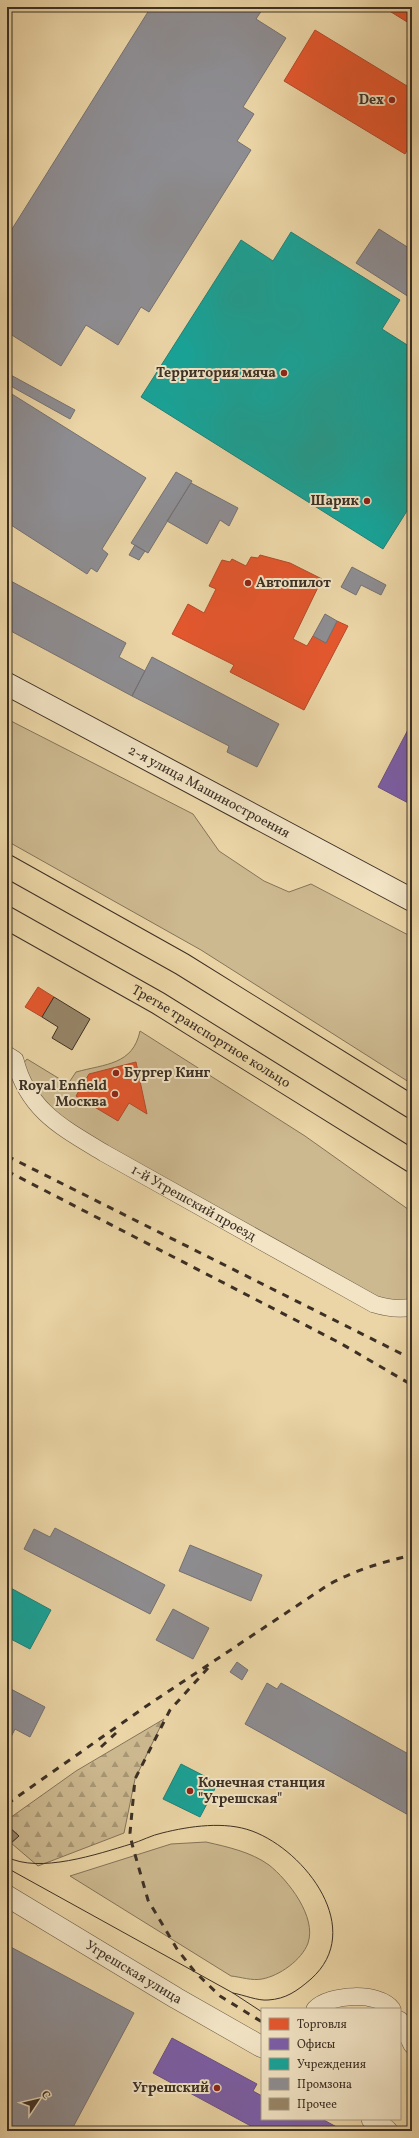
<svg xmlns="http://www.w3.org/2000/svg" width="419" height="2138" viewBox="0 0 419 2138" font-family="Vollkorn,serif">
  <defs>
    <pattern id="forest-firs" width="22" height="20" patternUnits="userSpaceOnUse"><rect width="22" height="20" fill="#cdb990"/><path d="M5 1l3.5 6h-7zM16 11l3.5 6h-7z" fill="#a89775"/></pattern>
  </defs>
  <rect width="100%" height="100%" fill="#ebd5a6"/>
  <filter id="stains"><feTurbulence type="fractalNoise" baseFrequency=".005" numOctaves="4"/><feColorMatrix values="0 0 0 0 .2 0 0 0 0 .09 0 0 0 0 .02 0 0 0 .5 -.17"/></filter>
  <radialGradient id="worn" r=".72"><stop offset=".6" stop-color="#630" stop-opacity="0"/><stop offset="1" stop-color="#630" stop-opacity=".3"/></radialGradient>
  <path fill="#cdb990" stroke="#84745a" d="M7,719L193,814L219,851L264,881L289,892L311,884L412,937V1084L201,950L7,841Z
    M140,1031L305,1136L412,1212V1301L388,1302L288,1249L50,1113L22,1065L27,1059L68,1084L76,1072C105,1064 133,1065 140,1031Z
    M206,1842C228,1847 251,1852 269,1865C288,1880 317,1917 308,1943C302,1960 279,1976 262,1979C252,1981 241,1977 231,1976L70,1876L171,1844Z"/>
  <path fill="url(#forest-firs)" stroke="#84745a" d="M164,1719L135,1779L124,1833L38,1866L11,1843L19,1836L9,1827L7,1820L76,1771Z"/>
  <path fill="#e4572e" stroke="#b24b2b" d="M383,7H412V25Z
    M315,30L412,89V142L405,154L284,81Z
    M260,555L290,563L322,579L293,639L307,646L313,636L326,643L337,621L348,626L304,710L230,672L234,665L172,634L188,604L204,613L216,589L209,586L222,560L230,562L232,559L246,566L251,557L258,558Z
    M38,987L54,997L42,1017L25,1007Z
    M136,1062L147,1114L129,1103L118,1121L76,1096L89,1074Z"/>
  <path fill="#7b5ea7" stroke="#685080" d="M412,722V805L378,787Z
    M172,2038L257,2084L253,2091L262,2096V2119H322L344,2131H260L153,2073Z"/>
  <path fill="#17a398" stroke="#228076" d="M291,232L400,300L382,329L412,348V503L383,549L141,397L241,240L273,261Z
    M7,1586L51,1610L30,1649L7,1637Z
    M181,1764L218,1783L200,1817L163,1799Z"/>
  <path fill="#8d8d92" stroke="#757171" d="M151,7H264L256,19L286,38L243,107L254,114L237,141L251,150L149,312L141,307L118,345L86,325L61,366L7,332V237Z
    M379,229L412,250V293L409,297L356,263Z
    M7,373L75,410L70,419L7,384Z
    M7,391L146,478L102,549L108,554L97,572L91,568L87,574L11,525L7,532Z
    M176,472L192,481L148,553L131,543Z
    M191,483L238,508L229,526L220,520L207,544L167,521Z
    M135,545L145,551L139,560L129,555Z
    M352,567L386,585L381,595L361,585L356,595L341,587Z
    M7,579L126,643L119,657L145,671L132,696L7,629Z
    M325,614L337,621L326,643L313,636Z
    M152,657L279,724L257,767L227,752L229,746L132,696Z
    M55,1528L165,1585L150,1614L24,1549L34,1529L50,1537Z
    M190,1545L262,1575L251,1601L179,1571Z
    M173,1609L209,1628L193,1659L156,1640Z
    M237,1662L248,1670L242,1680L230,1672Z
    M267,1683L277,1689L281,1683L412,1756V1817L245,1724Z
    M7,1687L45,1707L30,1737L15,1729L7,1745Z
    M7,1945L134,2013L71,2131H7Z"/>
  <path fill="#978668" stroke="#3c3025" d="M54,997L90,1019L72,1050L52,1038L58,1027L42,1017Z
    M9,1827L19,1836L11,1843L7,1839V1829Z"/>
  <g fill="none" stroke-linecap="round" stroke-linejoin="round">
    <defs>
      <g id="minor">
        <path id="s1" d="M7,1055L15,1060C28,1111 63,1128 104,1153L374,1304C387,1308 399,1310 412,1307"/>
        <path d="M315,2009C329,1994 379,1991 392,2009"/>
        <path d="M400,2020L412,2045"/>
      </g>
      <g id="tertiary">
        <path id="s2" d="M7,1896L176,1998L262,2047"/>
        <path d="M372,2119L387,2131"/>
      </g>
      <g id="secondary">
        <path id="s3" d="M7,684L412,900"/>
      </g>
      <g id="primary">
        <path d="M7,866L182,964L412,1107"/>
        <path id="s4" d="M7,918L158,1003L412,1161"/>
      </g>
    </defs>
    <use href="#minor" stroke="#685945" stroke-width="18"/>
    <use href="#tertiary" stroke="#685945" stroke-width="22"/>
    <use href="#secondary" stroke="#3c3025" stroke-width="24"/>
    <use href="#primary" stroke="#3c3025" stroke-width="24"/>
    <use href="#minor" stroke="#f2e4c5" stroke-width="17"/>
    <use href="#tertiary" stroke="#f2e4c5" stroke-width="21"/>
    <use href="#secondary" stroke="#f2e4c5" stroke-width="22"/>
    <use href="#primary" stroke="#ebd5a6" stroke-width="22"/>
    <path stroke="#3c3025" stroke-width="1" d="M7,1857C39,1874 98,1854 131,1844C141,1841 152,1835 162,1833C190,1826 225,1821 252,1831C306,1851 366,1930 311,1979C297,1991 286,1999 268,2000C258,2001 244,1995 233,1993
      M7,1868L233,1993L262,2012"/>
    <path stroke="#3c3025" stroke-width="3" stroke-dasharray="7 7" stroke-linecap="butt" d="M7,1156L412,1359
      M7,1171L340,1343L412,1385
      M208,1668L170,1710L135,1779L130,1833L132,1844L148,1900L177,1949L195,1972L220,1996L262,2022
      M101,1747L116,1733
      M7,1804L145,1707L328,1585C355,1570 383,1562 412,1555"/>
  </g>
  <g fill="#8f2418" stroke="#f2e4c5" stroke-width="1.5">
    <circle cx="392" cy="100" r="4"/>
    <circle cx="284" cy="373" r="4"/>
    <circle cx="367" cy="501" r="4"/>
    <circle cx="248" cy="583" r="4"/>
    <circle cx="116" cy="1073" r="4"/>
    <circle cx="115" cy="1094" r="4"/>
    <circle cx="190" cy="1791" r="4"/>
    <circle cx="217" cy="2088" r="4"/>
  </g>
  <g text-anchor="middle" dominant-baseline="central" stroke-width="4" stroke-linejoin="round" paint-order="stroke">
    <g font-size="14" font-weight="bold" fill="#3c3025" stroke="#f2e4c5" text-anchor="end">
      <text x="384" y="100">Dex</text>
      <text x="276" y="373">Территория мяча</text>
      <text x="359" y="501">Шарик</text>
      <text x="256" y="583" text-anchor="start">Автопилот</text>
      <text x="124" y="1073" text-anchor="start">Бургер Кинг</text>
      <text x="107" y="1086">Royal Enfield<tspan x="107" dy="16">Москва</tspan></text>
      <text x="198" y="1783" text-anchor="start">Конечная станция<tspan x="198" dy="16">"Угрешская"</tspan></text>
      <text x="209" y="2088">Угрешский</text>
    </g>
    <g font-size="14" fill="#3c3025" stroke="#f2e4c5">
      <text stroke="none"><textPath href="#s3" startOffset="229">2-я улица Машиностроения</textPath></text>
      <text stroke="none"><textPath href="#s4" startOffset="236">Третье транспортное кольцо</textPath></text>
      <text stroke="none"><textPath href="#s1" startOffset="245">1-й Угрешский проезд</textPath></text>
      <text stroke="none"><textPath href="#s2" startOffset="148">Угрешская улица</textPath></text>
    </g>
  </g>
  <rect width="419" height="2138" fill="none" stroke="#ebd5a6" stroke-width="24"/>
  <rect x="8" y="8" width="403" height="2122" fill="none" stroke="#3c3025" stroke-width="2"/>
  <rect x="12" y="12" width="395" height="2114" fill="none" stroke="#3c3025"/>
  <rect x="261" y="2008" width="140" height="112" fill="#f2e4c5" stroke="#a99c85"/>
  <rect x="269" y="2018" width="20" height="12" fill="#e4572e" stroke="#a99c85"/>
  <text x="297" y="2028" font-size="12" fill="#3c3025">Торговля</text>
  <rect x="269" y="2038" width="20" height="12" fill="#7b5ea7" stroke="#a99c85"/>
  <text x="297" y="2048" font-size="12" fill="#3c3025">Офисы</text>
  <rect x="269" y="2058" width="20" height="12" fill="#17a398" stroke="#a99c85"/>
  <text x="297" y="2068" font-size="12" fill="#3c3025">Учреждения</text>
  <rect x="269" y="2078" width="20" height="12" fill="#8d8d92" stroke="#a99c85"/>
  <text x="297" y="2088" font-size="12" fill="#3c3025">Промзона</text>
  <rect x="269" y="2098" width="20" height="12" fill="#978668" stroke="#a99c85"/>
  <text x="297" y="2108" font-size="12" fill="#3c3025">Прочее</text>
  <g transform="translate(38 2100) rotate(55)" stroke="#f2e4c5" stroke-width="3" paint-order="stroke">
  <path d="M0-3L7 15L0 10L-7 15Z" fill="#3c3025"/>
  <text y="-6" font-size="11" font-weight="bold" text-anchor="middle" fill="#3c3025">С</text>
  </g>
  <rect width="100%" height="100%" filter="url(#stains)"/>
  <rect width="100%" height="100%" fill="url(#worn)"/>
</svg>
